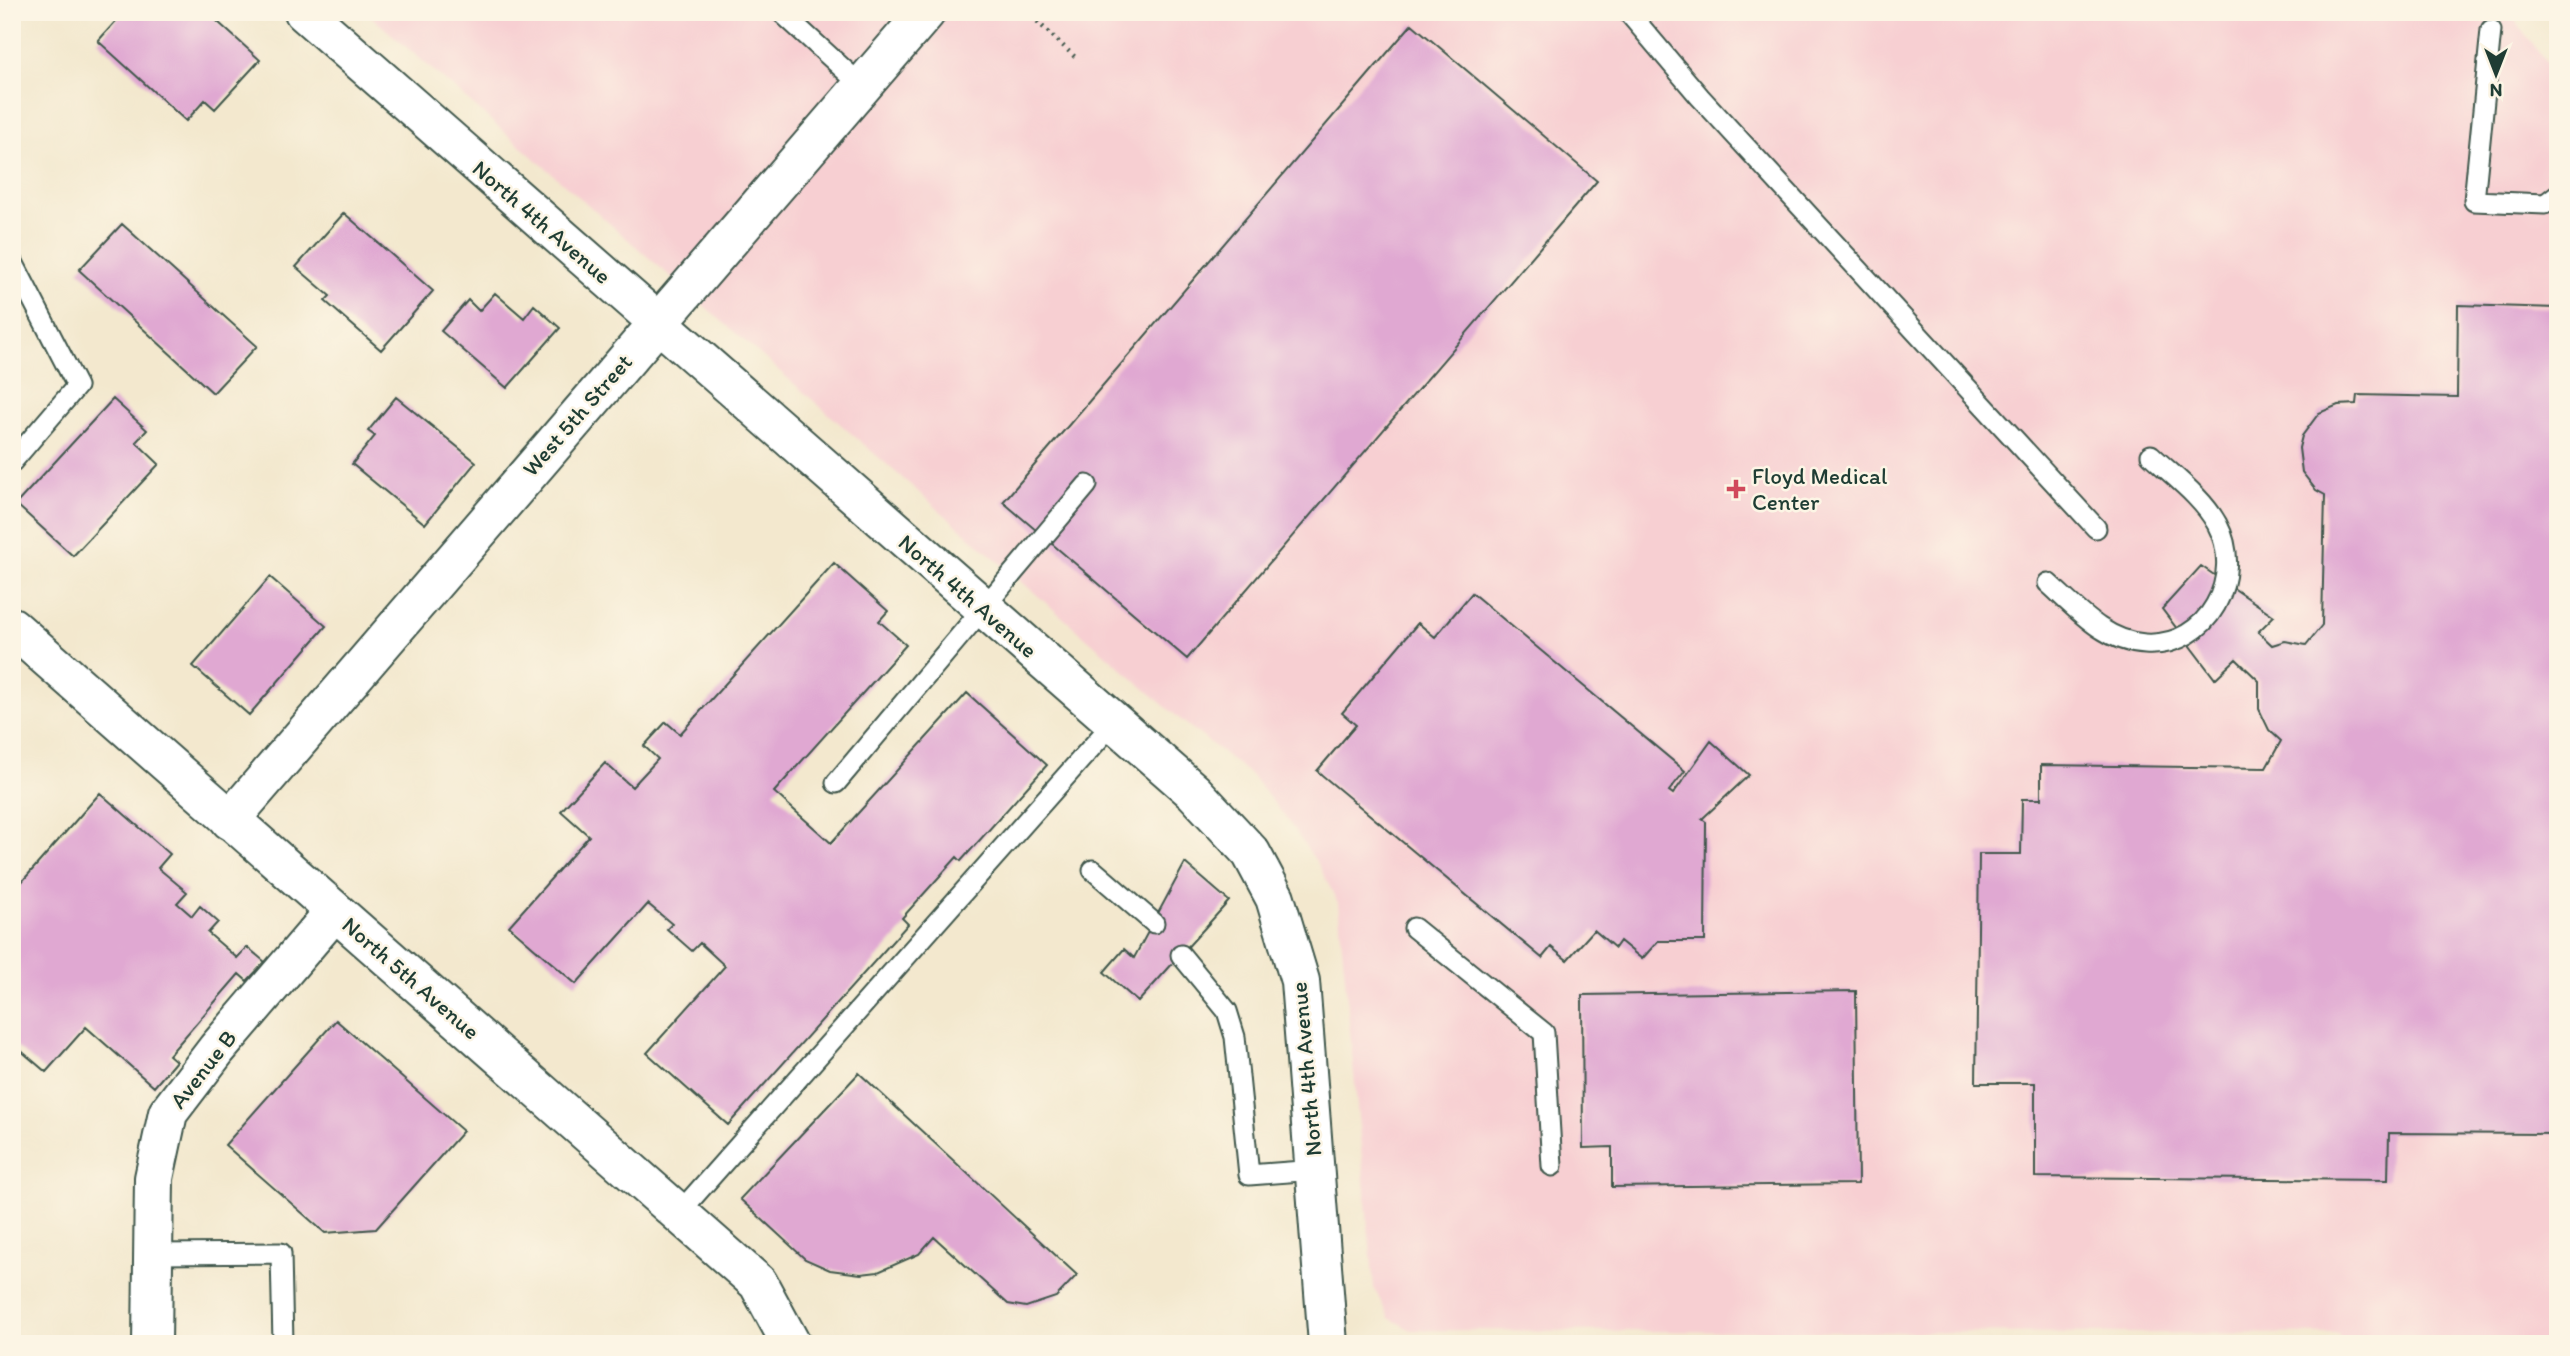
<svg xmlns="http://www.w3.org/2000/svg" width="2570" height="1356" viewBox="0 0 2570 1356" font-family="Itim,sans-serif">
  <rect width="100%" height="100%" fill="#fcf5e5"/>
  <filter id="ink" filterUnits="userSpaceOnUse"><feTurbulence type="fractalNoise" baseFrequency=".0143" numOctaves="2"/><feDisplacementMap in="SourceGraphic" scale="14" xChannelSelector="R" yChannelSelector="G"/><feConvolveMatrix kernelMatrix="1 2 1 2 8 2 1 2 1" color-interpolation-filters="sRGB"/></filter>
  <filter id="wash" filterUnits="userSpaceOnUse"><feTurbulence type="fractalNoise" baseFrequency=".00686" numOctaves="4" result="noise"/><feDisplacementMap in="SourceGraphic" scale="28" xChannelSelector="R" yChannelSelector="G"/><feGaussianBlur stdDeviation="1.57" result="paint"/><feColorMatrix in="noise" values="0 0 0 0 0 0 0 0 0 0 0 0 0 0 0 0 0 1.4 0 .05"/><feComposite in="paint" operator="in"/></filter>
  <g filter="url(#wash)">
    <rect width="100%" height="100%" fill="#f3e8ce"/>
    <path fill="#f7cfd2" d="M366,12H2509L2558,79V1344H2339V1334L1411,1330L1389,1318L1374,1288L1338,903L1318,864L1286,818L1251,775L1181,720Z"/>
    <g id="blocks">
      <path fill="#e0a8d2" d="M124,12H207L260,60L215,109L205,100L186,121L98,41Z
        M1412,24L1597,181L1187,659L1003,502Z
        M344,213L433,291L381,350L325,301L330,296L296,267Z
        M122,224L257,346L213,393L79,270Z
        M495,293L524,318L534,305L560,328L507,388L441,331L468,300L479,311Z
        M2458,305L2558,308V1134L2389,1133L2388,1180L2035,1177V1083H1976L1979,854H2021L2022,799H2041V765L2266,768L2281,741L2269,730L2259,709V681L2236,659L2215,679L2162,609L2201,566L2274,616L2258,632L2272,645L2285,641L2306,645L2322,625L2325,495L2316,490L2302,472L2299,448L2302,436L2319,413L2338,405L2356,404L2357,395L2457,397Z
        M396,397L476,462L425,524L352,464L375,436L368,431Z
        M113,399L147,430L136,442L159,464L73,556L16,504Z
        M834,563L888,611L879,621L906,645L774,792L831,843L967,693L1047,765L961,861L957,857L902,918L908,924L728,1125L647,1053L725,966L700,943L692,951L667,929L672,924L648,904L576,984L509,926L589,836L561,811L605,763L632,787L658,759L644,746L666,722L680,734Z
        M270,577L326,626L249,715L193,666Z
        M1472,593L1685,771L1669,791L1673,794L1711,741L1749,775L1702,819L1706,822L1705,941H1658L1642,959L1620,941L1615,948L1594,930L1567,960L1551,947L1542,958L1317,771L1356,725L1342,713L1418,623L1435,637Z
        M100,793L170,854L158,868L187,892L177,903L192,916L200,906L218,922L208,933L237,958L247,947L265,962L247,981L239,974L169,1055L176,1061L154,1087L86,1027L46,1072L12,1043V893Z
        M1185,863L1229,901L1138,1002L1104,972L1124,949L1134,958Z
        M1856,991L1858,1184L1612,1187V1147L1583,1148L1582,995Z
        M336,1020L463,1131L376,1229L325,1233L225,1145Z
        M859,1073L1077,1275L1056,1297L1026,1307L1008,1304L934,1237L919,1254L878,1272L861,1274L830,1270L805,1259L740,1199Z"/>
    </g>
  </g>
  <g filter="url(#ink)">
    <use href="#blocks" fill-opacity="0" stroke="#3f574b" stroke-width="2"/>
    <g fill="none" stroke-linecap="round" stroke-linejoin="round">
      <defs>
        <path id="lane" d="M781,12L862,86
          M1628,12L1700,97L2096,528
          M2491,30L2474,201L2545,204L2558,194
          M12,260L77,386L12,462
          M2048,583C2076,608 2105,642 2145,644C2209,648 2245,576 2217,524C2203,498 2172,475 2151,455
          M836,783L1087,485
          M1093,870L1154,923
          M1414,928L1544,1033L1552,1166
          M1181,955L1227,1011L1235,1037L1249,1175L1315,1170
          M679,1213L1114,722
          M153,1254L281,1253L283,1344"/>
        <path id="street" d="M304,12L1194,792L1251,853L1275,898L1300,981L1328,1344
          M230,820L926,12
          M152,1344L154,1178L168,1113L217,1049L334,912"/>
        <path id="secondary" d="M12,627L758,1283L791,1344"/>
      </defs>
      <use href="#lane" stroke="#3f574b" stroke-width="23"/>
      <use href="#street" stroke="#3f574b" stroke-width="42"/>
      <use href="#secondary" stroke="#3f574b" stroke-width="42"/>
      <path stroke="#3f574b" stroke-width="4.5" stroke-dasharray="2 5" stroke-linecap="butt" d="M1027,12L1076,58"/>
      <use href="#lane" stroke="#fff" stroke-width="19"/>
      <use href="#street" stroke="#fff" stroke-width="38"/>
      <use href="#secondary" stroke="#fff" stroke-width="38"/>
    </g>
  </g>
  <path fill="#d1495b" stroke="#fcf5e5" stroke-width="2.5" d="M1732.5 478.5h7v7h7v7h-7v7h-7v-7h-7v-7h7z"/>
  <g text-anchor="middle" dominant-baseline="central" stroke-width="5" stroke-linejoin="round" paint-order="stroke">
    <g font-size="23" fill="#1f3d34" stroke="#fcf5e5">
      <text transform="translate(542 222) rotate(41)">North 4th Avenue</text>
      <text transform="translate(577 415) rotate(-49)">West 5th Street</text>
      <text transform="translate(968 596) rotate(41)">North 4th Avenue</text>
      <text transform="translate(411 978) rotate(41)">North 5th Avenue</text>
      <text transform="translate(203 1069) rotate(-52)">Avenue B</text>
      <text transform="translate(1306 1069) rotate(-95)">North 4th Avenue</text>
    </g>
    <g font-size="23" fill="#1f3d34" stroke="#fcf5e5" text-anchor="start">
      <text x="1752" y="476">Floyd Medical<tspan x="1752" dy="26">Center</tspan></text>
    </g>
  </g>
  <rect width="2570" height="1356" fill="none" stroke="#fcf5e5" stroke-width="42"/>
  <g transform="translate(2496 74) rotate(180)" stroke="#fcf5e5" stroke-width="5" paint-order="stroke">
  <path d="M0-5L12 26L0 18L-12 26Z" fill="#1f3d34"/>
  <text y="-10" font-size="19" font-weight="bold" text-anchor="middle" fill="#1f3d34">N</text>
  </g>
</svg>
